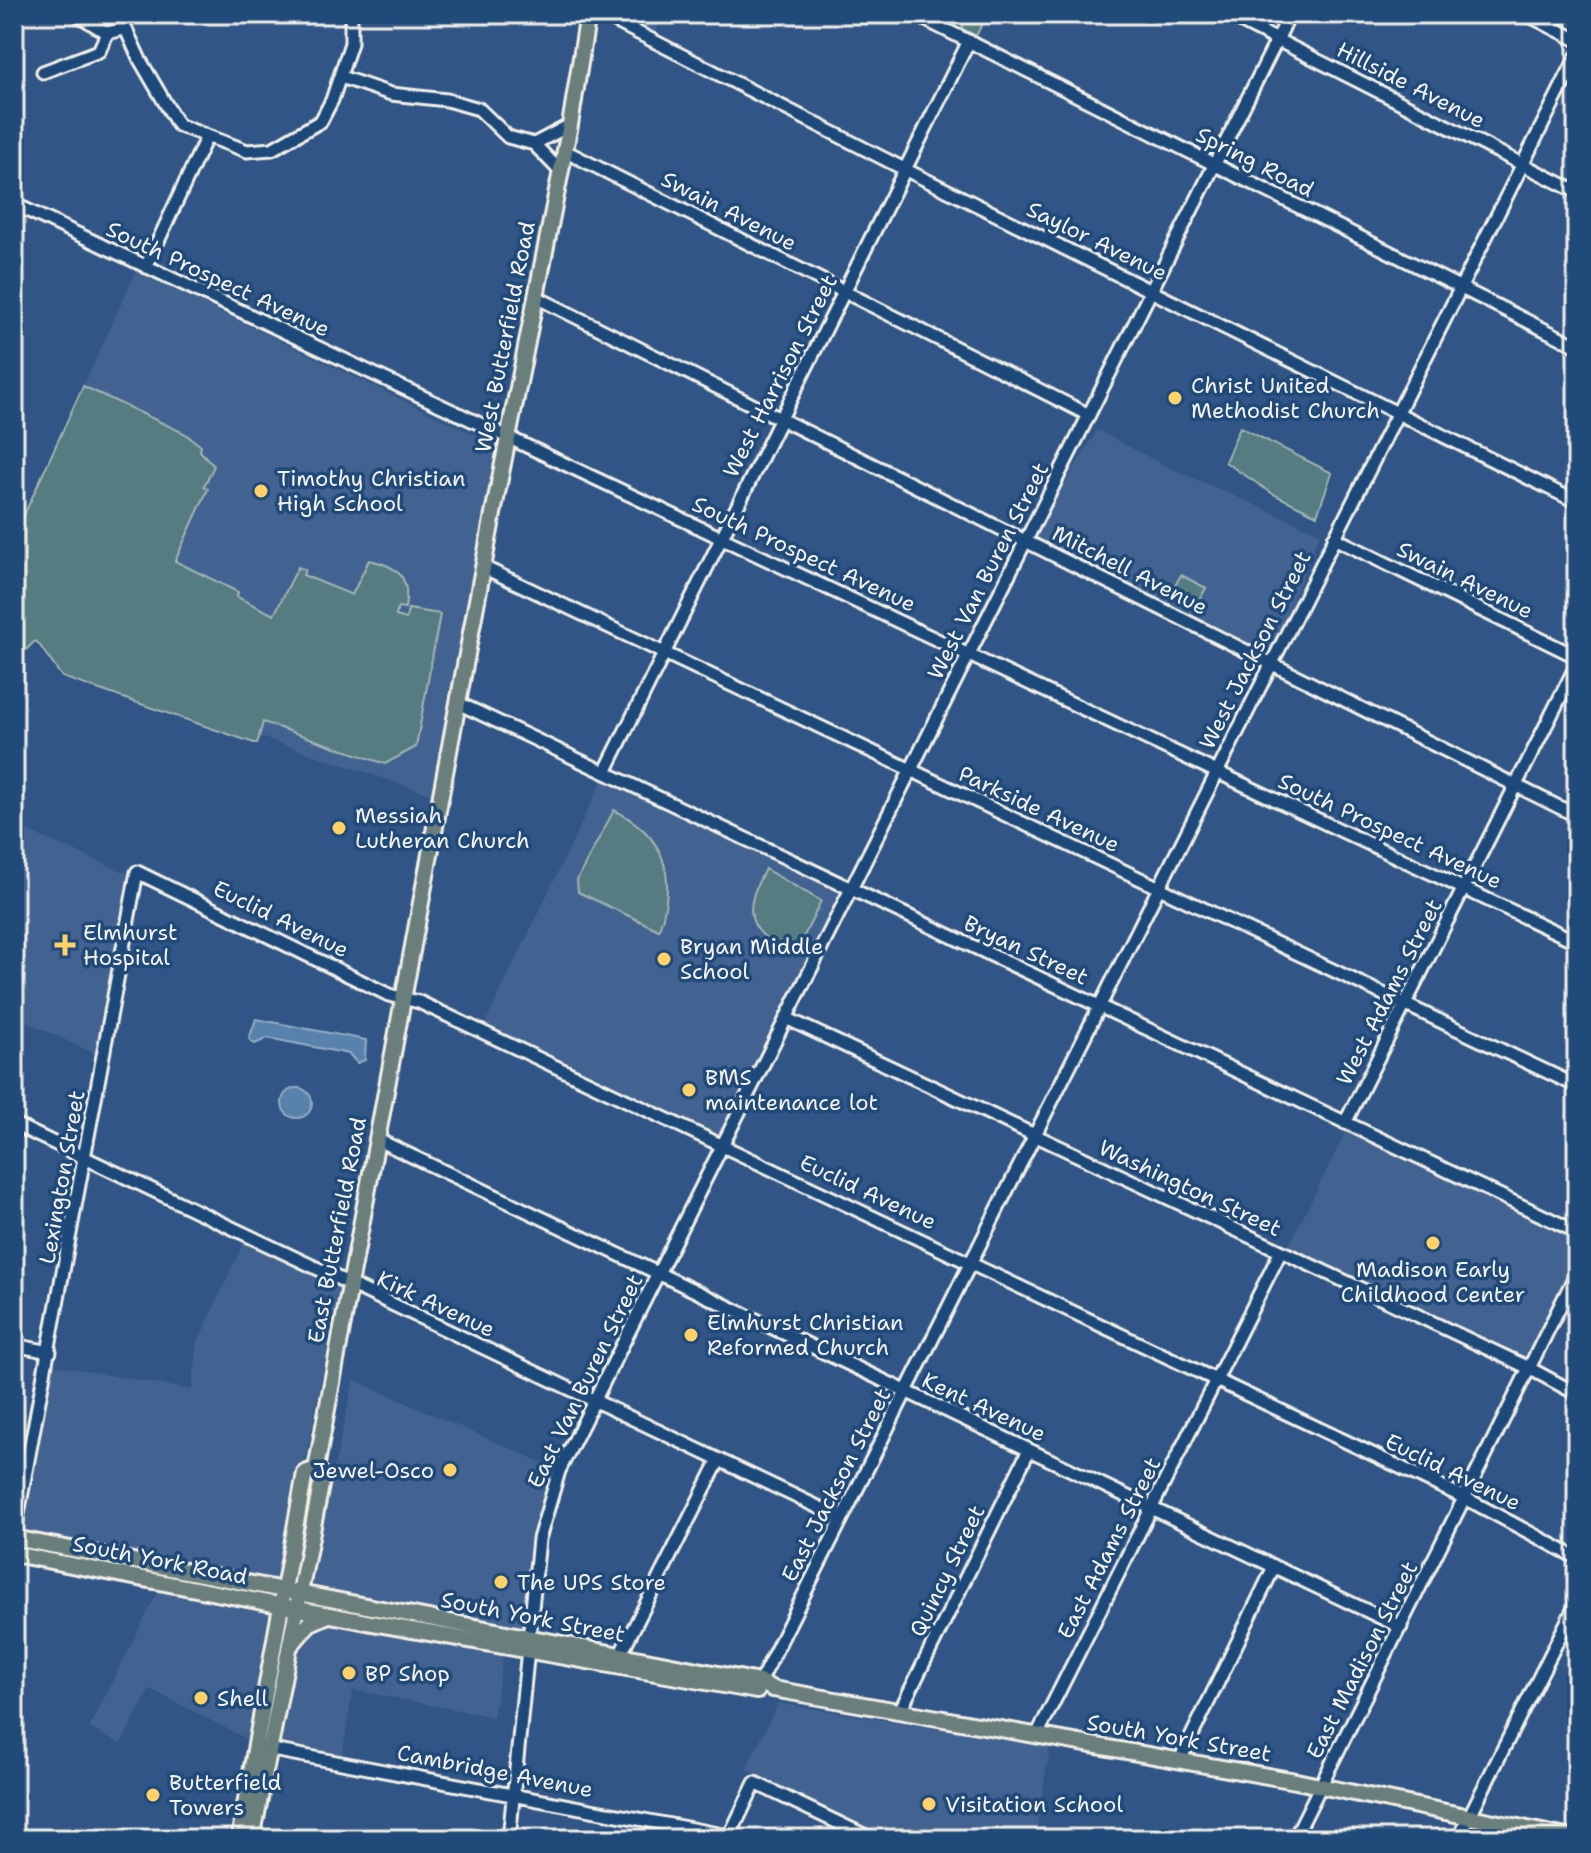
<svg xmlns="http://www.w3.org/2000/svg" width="1591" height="1853" viewBox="0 0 1591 1853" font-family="'Shantell Sans',sans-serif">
  <rect width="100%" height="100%" fill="#305586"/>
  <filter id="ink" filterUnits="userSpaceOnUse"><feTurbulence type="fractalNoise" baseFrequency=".0125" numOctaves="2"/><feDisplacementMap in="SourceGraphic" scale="16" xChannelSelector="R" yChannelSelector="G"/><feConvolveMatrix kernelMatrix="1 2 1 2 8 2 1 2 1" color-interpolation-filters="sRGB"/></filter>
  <g filter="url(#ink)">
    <path fill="#426291" d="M612,14H664L655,32Z
      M136,271L496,445L432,795L261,737L257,744L62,677L38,643L35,641L26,650L14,644V537Z
      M1097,430L1170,468L1320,533L1271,655L1033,537Z
      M604,776L845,892L721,1136L485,1026L481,1032Z
      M14,825L129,874L97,1055L14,1016Z
      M1348,1127L1577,1235V1266L1528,1362L1286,1251Z
      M245,1239L340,1285L281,1585L23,1538L54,1365L192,1390L198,1342Z
      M354,1380L555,1468L544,1493L537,1525L526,1632L306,1589Z
      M160,1587L274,1610L252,1742L150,1689L121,1744L89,1728Z
      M302,1615L504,1652L493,1717L353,1690L340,1769L273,1757Z
      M778,1703L1050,1747L1035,1839H890L746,1769Z"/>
    <path fill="#557b81" stroke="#a4b6b4" stroke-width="2" d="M949,14H987L976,36L963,29L961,20Z
      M83,386L184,433L201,446L200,451L214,466L204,486L208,489L175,561L238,592L237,597L274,615L298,567L305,570L303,575L352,595L369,560C397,566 411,576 405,608L398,607L396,616L406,619L408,609L440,614L416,747L385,764L263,722L257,744L62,677L38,643L35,641L26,650L14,644V537Z
      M1240,427L1332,473L1317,515L1273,494L1225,462Z
      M1181,575L1206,588L1200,599L1187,600L1171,592Z
      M614,810C666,836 677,876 659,930L578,892L577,880Z
      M765,869L821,901L795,955C748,933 740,915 765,869Z"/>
    <path fill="#5881ab" stroke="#96aec3" stroke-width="2" d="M256,1019L366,1040L365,1060L357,1063L349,1054L268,1038L255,1044L249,1039Z
      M282 1103a15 15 0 1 1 30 0a15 15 0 1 1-30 0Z"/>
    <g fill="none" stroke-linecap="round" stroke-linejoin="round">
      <defs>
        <path id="minor" d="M77,14L107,33L124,29
          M119,14L140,60L178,125L247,151L272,149L321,121L332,100L351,43V14
          M601,14L906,170L1577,502
          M914,14L1577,346
          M1226,14L1577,192
          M1526,14L1577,40
          M43,72L99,51L107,33
          M341,77L391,94L447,100L479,109L508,137L534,144L561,172
          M534,144L570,125
          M565,151L1089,415
          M14,204L1577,942
          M146,267L207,136
          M536,297L1577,816
          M1334,538L1577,657
          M485,568L1577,1086
          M458,703L1577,1232
          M605,772L969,41
          M786,1018L1529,1368L1577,1394
          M1345,1123L1577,664
          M14,1124L841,1518
          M376,1139L1401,1627
          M14,1345L50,1352
          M14,1536L137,872L389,995L419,1002L1465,1498L1577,1558
          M619,1657L719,1460
          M760,1682L1577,56
          M900,1711L1029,1450
          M1037,1735L1280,1253
          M262,1748L729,1836
          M1180,1760L1274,1567
          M509,1839L539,1539L559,1471L1290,14
          M728,1839L755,1783L872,1839
          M1294,1839L1577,1272
          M1458,1839L1577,1602"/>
        <path id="major" d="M14,1538L760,1682L773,1689L1296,1781L1576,1839
          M14,1554L372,1623L757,1691
          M291,1645L310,1623L326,1616
          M239,1839L305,1473L316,1469
          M252,1839L323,1475L316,1469L493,514L570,125L588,14"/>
      </defs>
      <use href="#minor" stroke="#f4f1e8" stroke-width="17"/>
      <use href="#major" stroke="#f4f1e8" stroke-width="20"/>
      <use href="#minor" stroke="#1f4a7a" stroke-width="11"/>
      <use href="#major" stroke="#6b7f7c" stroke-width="14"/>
    </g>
  </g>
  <g fill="#ffd166" stroke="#1f4a7a" stroke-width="3">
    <circle cx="1175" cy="398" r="8"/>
    <circle cx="261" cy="491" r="8"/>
    <circle cx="339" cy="828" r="8"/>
    <path d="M61 933h8v8h8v8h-8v8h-8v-8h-8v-8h8z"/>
    <circle cx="664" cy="959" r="8"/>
    <circle cx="689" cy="1090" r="8"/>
    <circle cx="1433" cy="1243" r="8"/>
    <circle cx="691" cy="1335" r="8"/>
    <circle cx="450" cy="1470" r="8"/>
    <circle cx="501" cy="1582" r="8"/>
    <circle cx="349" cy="1673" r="8"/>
    <circle cx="201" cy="1698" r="8"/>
    <circle cx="153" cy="1795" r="8"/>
    <circle cx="929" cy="1804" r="8"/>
  </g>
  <g text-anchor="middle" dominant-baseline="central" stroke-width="7" stroke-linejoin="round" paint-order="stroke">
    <g font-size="22" fill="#f4f1e8" stroke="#1f4a7a">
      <text transform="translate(1411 85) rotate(27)">Hillside Avenue</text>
      <text transform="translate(1255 162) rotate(27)">Spring Road</text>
      <text transform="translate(729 211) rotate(27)">Swain Avenue</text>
      <text transform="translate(1097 241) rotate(26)">Saylor Avenue</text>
      <text transform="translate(218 279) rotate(25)">South Prospect Avenue</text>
      <text transform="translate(505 337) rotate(-79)">West Butterfield Road</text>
      <text transform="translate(780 376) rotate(-63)">West Harrison Street</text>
      <text transform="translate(804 554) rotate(25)">South Prospect Avenue</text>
      <text transform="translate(1130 570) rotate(27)">Mitchell Avenue</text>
      <text transform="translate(988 571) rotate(-63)">West Van Buren Street</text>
      <text transform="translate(1465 580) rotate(26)">Swain Avenue</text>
      <text transform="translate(1255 650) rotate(-63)">West Jackson Street</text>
      <text transform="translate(1039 809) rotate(25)">Parkside Avenue</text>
      <text transform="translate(1390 831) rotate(25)">South Prospect Avenue</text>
      <text transform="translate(281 919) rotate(26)">Euclid Avenue</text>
      <text transform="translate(1026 950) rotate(25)">Bryan Street</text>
      <text transform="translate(1389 992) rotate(-63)">West Adams Street</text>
      <text transform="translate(62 1177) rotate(-80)">Lexington Street</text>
      <text transform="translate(1190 1188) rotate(25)">Washington Street</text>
      <text transform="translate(868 1192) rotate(25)">Euclid Avenue</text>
      <text transform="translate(337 1230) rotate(-79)">East Butterfield Road</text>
      <text transform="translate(436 1304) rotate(25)">Kirk Avenue</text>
      <text transform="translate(585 1381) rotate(-64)">East Van Buren Street</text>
      <text transform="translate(984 1407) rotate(25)">Kent Avenue</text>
      <text transform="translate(1453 1472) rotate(26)">Euclid Avenue</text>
      <text transform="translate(836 1485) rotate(-63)">East Jackson Street</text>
      <text transform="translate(1109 1548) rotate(-63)">East Adams Street</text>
      <text transform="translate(160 1560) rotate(11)">South York Road</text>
      <text transform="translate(947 1571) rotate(-64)">Quincy Street</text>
      <text transform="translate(533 1617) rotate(11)">South York Street</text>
      <text transform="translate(1362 1660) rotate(-63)">East Madison Street</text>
      <text transform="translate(1179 1738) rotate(10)">South York Street</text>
      <text transform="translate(495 1771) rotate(11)">Cambridge Avenue</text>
    </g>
    <g font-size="22" fill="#f4f1e8" stroke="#1f4a7a" text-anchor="start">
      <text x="1191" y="385">Christ United<tspan x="1191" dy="25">Methodist Church</tspan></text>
      <text x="277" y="478">Timothy Christian<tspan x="277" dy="25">High School</tspan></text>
      <text x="355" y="815">Messiah<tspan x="355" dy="25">Lutheran Church</tspan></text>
      <text x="83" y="932">Elmhurst<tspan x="83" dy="25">Hospital</tspan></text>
      <text x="680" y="946">Bryan Middle<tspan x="680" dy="25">School</tspan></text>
      <text x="705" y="1077">BMS<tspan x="705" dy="25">maintenance lot</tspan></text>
      <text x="1433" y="1269" text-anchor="middle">Madison Early<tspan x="1433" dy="25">Childhood Center</tspan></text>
      <text x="707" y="1322">Elmhurst Christian<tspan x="707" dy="25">Reformed Church</tspan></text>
      <text x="434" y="1470" text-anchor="end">Jewel-Osco</text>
      <text x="517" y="1582">The UPS Store</text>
      <text x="365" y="1673">BP Shop</text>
      <text x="217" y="1698">Shell</text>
      <text x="169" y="1782">Butterfield<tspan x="169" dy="25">Towers</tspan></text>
      <text x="945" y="1804">Visitation School</text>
    </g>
  </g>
  <rect width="1591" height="1853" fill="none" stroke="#1f4a7a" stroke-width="48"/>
  <rect x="24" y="24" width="1543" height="1805" fill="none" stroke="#f4f1e8" stroke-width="3" filter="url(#ink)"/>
</svg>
